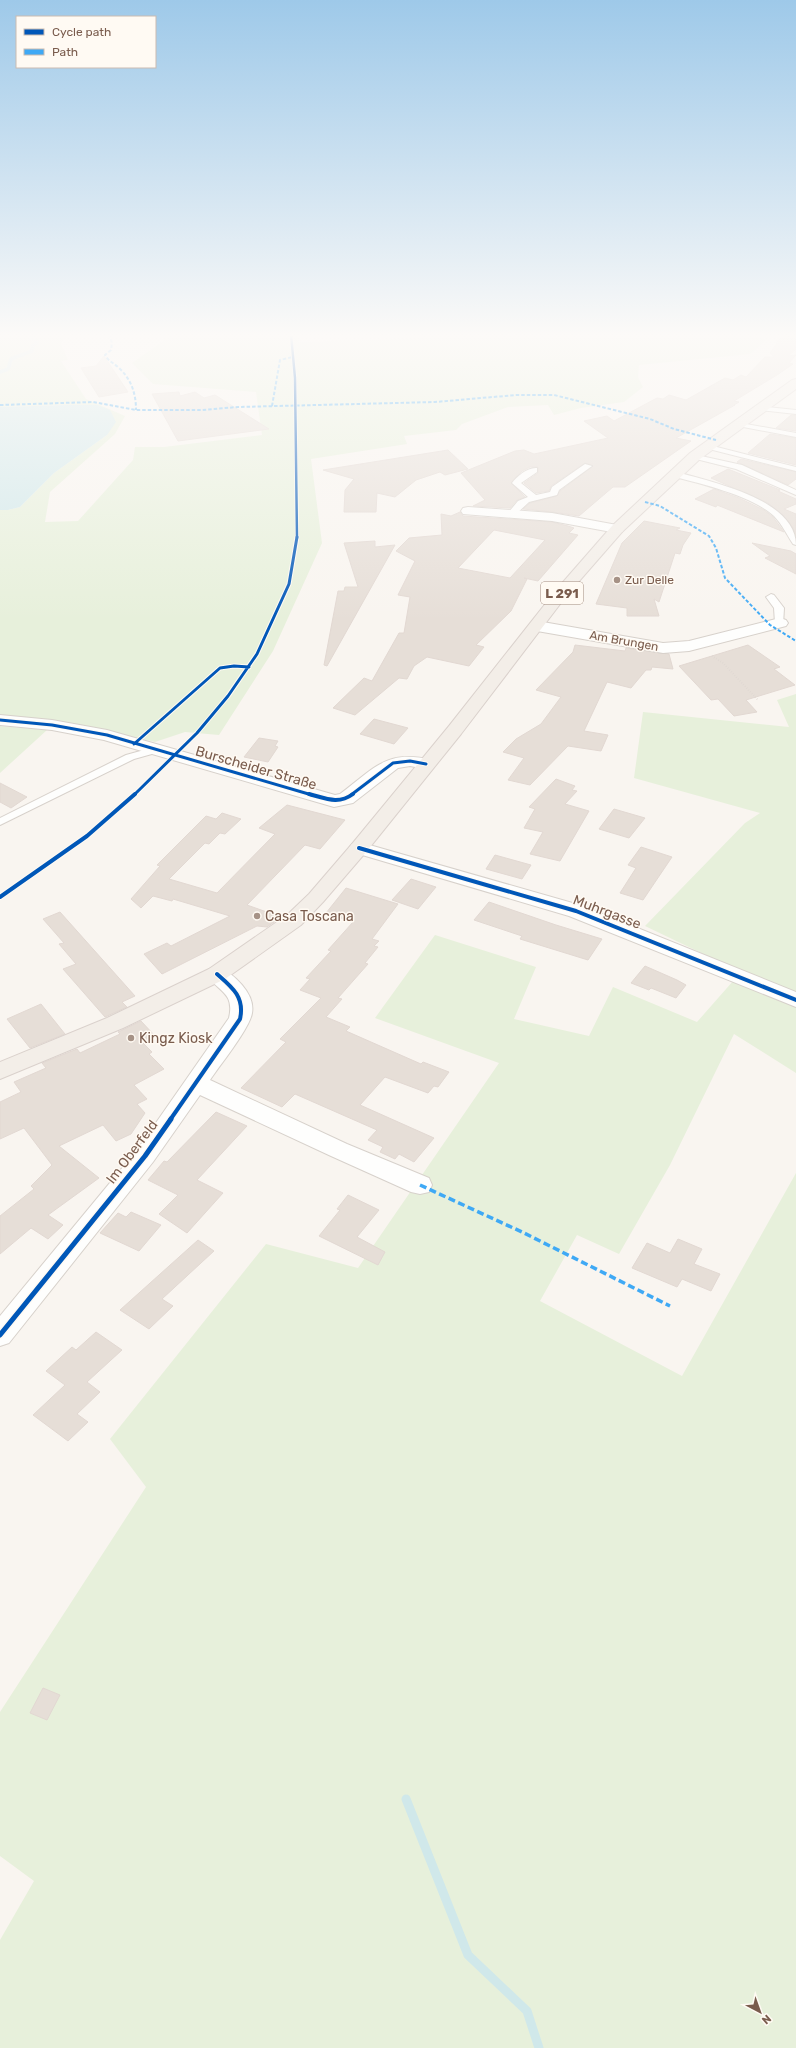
<svg xmlns="http://www.w3.org/2000/svg" width="796" height="2048" viewBox="0 0 796 2048" font-family="Rubik,sans-serif">
  <rect width="100%" height="100%" fill="#f9f5f0"/>
  <path fill="#e7f0db" d="M0,334H66L61,344L68,360L61,361L86,399L125,416L115,434L50,492L45,522L78,521L133,460L135,447H164L262,435L256,392L153,384L132,363L166,339L170,334H300L299,342L422,338V334H750L752,336L768,339L750,354L639,365L638,377L643,387L624,402L581,408L554,415L548,405L508,407L462,424L456,430L404,436L407,444L311,459L322,543L273,651L219,735L185,732L155,742L56,721L0,715V510H8L20,507L54,473L107,435L66,405L0,407Z
    M796,694V1073L734,1034L670,1165L619,1254L577,1235L540,1301L682,1376L796,1173V2048H0V1940L34,1881L0,1856V1712L146,1487L110,1439L266,1244L358,1268L499,1063L375,1018L435,935L536,967L514,1019L589,1036L613,987L697,1022L741,972L645,926L745,823L760,813L634,778L643,712L789,727L777,700Z
    M0,726L47,730L0,773Z"/>
  <path fill="#d0e8ea" d="M66,405H97L110,410L116,422L107,435L54,473L20,507L8,510H0V407Z"/>
  <g fill="none" stroke-linecap="round" stroke-linejoin="round">
    <path stroke="#d0e8ea" stroke-width="3.5" d="M0,372L8,369L11,359L32,351L33,345L38,342L30,336L33,334"/>
    <path stroke="#d0e8ea" stroke-width="9" d="M406,1799L468,1955L527,2011L539,2048"/>
  </g>
  <path fill="#e6ded7" stroke="#e2d8d2" fill-rule="evenodd" d="M783,334H796V349L788,356L796,355L789,363L793,364L777,375L734,401L739,402L734,405H735L676,438L691,441L625,487H613L579,516L552,512L523,509L530,503L557,496L560,491L593,466L585,463L551,486L549,491L536,493L524,483L538,473V467H530L522,471L511,483L525,497L517,500L510,508L473,506L485,500L461,473L515,451L524,450L534,454L608,438L584,421L607,416L614,421L657,398L663,399L669,395L686,400L725,378L733,380L741,375L746,377L765,357H774L770,353Z
    M104,356L128,392L99,397L81,368L96,366Z
    M179,392L180,396L195,392L204,398L215,395L269,429L178,441L152,394Z
    M791,415H796V431L776,428Z
    M770,434L796,438V465L748,453Z
    M448,450L468,469L445,475L440,472L416,480L395,497L377,493L376,512H344L345,490L354,479L323,470Z
    M741,459L796,472V479L788,485L737,462Z
    M728,469L780,490L778,491L796,499V504L784,509L796,514V536L793,528L783,515L768,503L711,478Z
    M714,489L739,498L764,510L773,517L784,532L717,505L716,507L695,499Z
    M460,512L463,516L552,522L568,526L574,528L569,533L578,535L538,581L524,578L527,579L511,611L476,645L484,647L469,666L427,657L414,666L407,679L399,678L355,715L333,708L364,678L372,681L399,633H404L410,597L398,595L415,561L396,551L409,538L442,535L441,514L451,516ZM494,530L545,540L510,578L458,568Z
    M644,521L680,528L676,530L691,533L683,545L680,554L675,553L659,602L654,599L659,616H627V608L596,604L622,543Z
    M375,541V547L395,545L327,666L324,665L338,591H344L345,587H358L344,543Z
    M752,543L791,551L796,554V574L765,558L770,556Z
    M575,645L625,651L626,648L669,654L673,669L652,667L651,670H646L631,688L607,682L584,731L608,735L601,751L568,746L530,785L508,780L524,758L503,752L516,739L541,724L561,697L536,690L573,652Z
    M748,645L780,667L774,669L795,685L746,700L757,712L734,716L718,699L711,700L679,666Z
    M374,719L408,728L394,744L360,734Z
    M259,738L278,741L275,746L278,747L268,762L244,757Z
    M556,779L575,786L572,790L577,791L565,804L589,811L560,861L530,854L543,832L524,828L535,809L529,807Z
    M0,783L27,797L11,808L0,802Z
    M287,805L345,820L320,849L305,845L247,905L281,917L267,927L257,926L162,974L144,954L167,943L171,946L230,916L173,899L172,901L153,896L141,908L131,899L160,866L157,865L206,816L216,819L222,813L241,819L225,834L220,833L209,844L205,843L169,879L217,893L275,834L259,828Z
    M614,809L645,818L629,838L599,829Z
    M641,847L672,857L643,900L620,893L636,868L628,865Z
    M495,855L531,865L522,879L486,869Z
    M411,879L436,887L418,909L392,900Z
    M346,888L398,904L372,939L379,941L374,946L378,947L365,963L368,964L338,998L342,999L326,1017L350,1027L346,1031L421,1064L423,1062L449,1072L438,1087L434,1086L428,1093L385,1077L360,1105L434,1138L414,1162L399,1154L395,1159L380,1152L383,1147L368,1140L377,1130L295,1094L282,1107L241,1088L286,1042L280,1039L321,998L300,990L310,979L306,978L331,951L328,950L353,922L326,913Z
    M489,902L556,925L602,939L588,960L520,939L522,936L474,920Z
    M60,912L135,996L122,1002L127,1007L105,1017L63,969L76,964L59,944L64,943L43,919Z
    M645,966L677,980L686,985L676,998L651,988L649,990L631,983Z
    M41,1004L65,1034L30,1048L7,1019Z
    M141,1021L155,1036L142,1042L152,1052L149,1054L164,1069L134,1085L147,1099L137,1104L145,1113L131,1134L116,1141L103,1125L59,1146L99,1178L48,1215L63,1225L48,1239L31,1228L0,1254V1216L34,1189L31,1186L52,1165L24,1128L0,1139V1102L21,1092L14,1082L46,1068L42,1063L77,1049L80,1053L120,1034L118,1032Z
    M216,1112L247,1126L197,1180L223,1193L187,1233L159,1214L178,1195L148,1180L164,1161L167,1162Z
    M348,1195L379,1210L357,1237L385,1252L378,1265L319,1236L340,1210L337,1209Z
    M131,1212L161,1225L139,1251L100,1233L118,1213L126,1217Z
    M678,1239L702,1249L694,1264L720,1274L711,1291L682,1279L677,1287L632,1268L647,1243L670,1253Z
    M198,1240L214,1251L162,1299L173,1306L149,1329L120,1310Z
    M96,1332L122,1350L87,1382L100,1392L77,1414L88,1422L68,1441L33,1415L65,1385L46,1371L72,1347L76,1350Z
    M43,1688L60,1695L47,1720L30,1713Z"/>
  <g fill="none" stroke-linecap="round" stroke-linejoin="round">
    <defs>
      <path id="lane" d="M757,406L796,410V414L760,410H757Z
        M735,422L796,433V437L738,426H735Z
        M705,444L796,467V471L705,448Z
        M692,454L742,465L796,490V495L736,469L692,458Z
        M585,464L592,466L559,490L557,495L529,502L515,515H509L508,513L518,501L528,497L512,483C517,476 528,467 537,468V472L521,483L536,495L550,492L552,487Z
        M671,472H677C711,482 796,499 796,545L793,544C787,535 782,524 774,516C753,496 699,483 671,476Z
        M771,594L774,595L784,608L783,625H777L775,623L774,608L766,597Z
        M155,747L160,750L159,752L134,759L0,825V818L126,755Z"/>
      <path id="street" d="M468,507L552,513L617,525L622,526L624,529L622,532L617,533L552,521L463,514L461,511L463,508Z
        M780,618L786,620L788,623L786,626L689,651L663,653L537,631L531,629L529,626L531,623L537,621L663,643L689,641Z
        M0,715L52,720L107,730L335,795L340,794C375,768 386,749 432,760L435,764L432,768L426,769L410,766L398,768L353,803L334,807L104,740L52,730L0,725Z
        M359,842L583,906L796,992V1007L569,916L352,852L349,848L352,844Z
        M217,967C227,970 235,977 242,985C248,992 254,1002 252,1013C250,1028 220,1065 210,1080L347,1144L429,1178L432,1185L429,1192L420,1194L411,1192L331,1156L200,1095L153,1162L9,1343L0,1346V1316L137,1150L229,1018C235,992 218,992 206,974L209,969Z"/>
      <path id="primary" d="M796,379V389L700,459L622,532L567,595L461,734L366,852L323,902L301,925L225,979L123,1028L0,1079V1062L107,1018L209,969L287,915L309,894L352,844L449,726L557,589L612,526L690,453L792,380Z"/>
    </defs>
    <use href="#lane" stroke="#d7d1cb" stroke-width="2"/>
    <use href="#street" stroke="#d7d1cb" stroke-width="2"/>
    <use href="#primary" stroke="#dad1cc" stroke-width="2"/>
    <path stroke="#dcd5d0" stroke-width="2" stroke-dasharray="0.5 2" stroke-linecap="butt" d="M712,656L723,663L758,700"/>
    <use href="#lane" fill="#fefefd" fill-rule="evenodd"/>
    <use href="#street" fill="#fefefd" fill-rule="evenodd"/>
    <use href="#primary" fill="#f3eee8" fill-rule="evenodd"/>
    <path stroke="#3fa9f5" stroke-width="2" stroke-dasharray="3.5 2" stroke-linecap="butt" d="M109,334L112,343L111,350L105,355C108,361 114,363 119,368C131,379 136,393 136,410
      M0,405L93,402L136,410H202L238,407L435,402L516,395H554L650,419L674,429L716,440
      M272,406L280,360L293,357
      M645,502L660,506L709,536L716,548L725,578L770,625L796,641"/>
    <path stroke="#3fa9f5" stroke-width="3.5" stroke-dasharray="7 3.5" stroke-linecap="butt" d="M420,1185L522,1232L670,1306"/>
    <defs>
      <path id="cycleway-far3" d="M291,334L295,378L297,538"/>
      <path id="cycleway-far2" d="M0,720L52,725L107,735L312,795
        M134,744L220,668L234,666L249,667
        M134,795L197,733L228,696L257,654L289,584L297,537
        M351,795L393,763L410,761L426,764"/>
      <path id="cycleway-far1" d="M309,794C325,798 338,805 353,794
        M359,848L576,911L796,1000
        M0,897L87,836L135,794
        M170,1120L240,1019C245,997 232,987 217,974"/>
      <path id="cycleway" d="M0,1335L145,1156L171,1119"/>
    </defs>
    <use href="#cycleway-far3" stroke="#fffaf3" stroke-width="4"/>
    <use href="#cycleway-far2" stroke="#fffaf3" stroke-width="5"/>
    <use href="#cycleway-far1" stroke="#fffaf3" stroke-width="6"/>
    <use href="#cycleway" stroke="#fffaf3" stroke-width="8"/>
    <use href="#cycleway-far3" stroke="#0057b8" stroke-width="2.5"/>
    <use href="#cycleway-far2" stroke="#0057b8" stroke-width="3"/>
    <use href="#cycleway-far1" stroke="#0057b8" stroke-width="4"/>
    <use href="#cycleway" stroke="#0057b8" stroke-width="5"/>
  </g>
  <linearGradient id="sky" x2="0" y2="1"><stop stop-color="#9ec9e9"/><stop offset="0.54" stop-color="#fcfaf8"/><stop offset="1" stop-color="#fcfaf8" stop-opacity="0"/></linearGradient>
  <rect width="796" height="621" fill="url(#sky)"/>
  <g fill="#a69286" stroke="#fffaf3" stroke-width="1.5">
    <circle cx="617" cy="580" r="4"/>
    <circle cx="257" cy="916" r="4"/>
    <circle cx="131" cy="1038" r="4"/>
  </g>
  <g text-anchor="middle" dominant-baseline="central" stroke-width="3" stroke-linejoin="round" paint-order="stroke">
    <g font-size="12" fill="#7a5c4d" stroke="#fffaf3" text-anchor="start">
      <text x="625" y="580">Zur Delle</text>
    </g>
    <g font-size="12" fill="#7a5c4d" stroke="#fffaf3">
      <text transform="translate(624 641) rotate(10)">Am Brungen</text>
    </g>
    <rect fill="#fffaf3" stroke="#a28b7f" stroke-width="1" x="541" y="582" width="42" height="22" rx="3"/>
    <g font-size="13" font-weight="bold" fill="#7a5c4d">
      <text x="562" y="593">L 291</text>
    </g>
    <g font-size="14" fill="#7a5c4d" stroke="#fffaf3">
      <text transform="translate(256 768) rotate(16)">Burscheider Straße</text>
      <text transform="translate(607 912) rotate(21)">Muhrgasse</text>
      <text transform="translate(132 1152) rotate(-53)">Im Oberfeld</text>
    </g>
    <g font-size="14" fill="#7a5c4d" stroke="#fffaf3" text-anchor="start">
      <text x="265" y="916">Casa Toscana</text>
      <text x="139" y="1038">Kingz Kiosk</text>
    </g>
  </g>
  <rect x="16" y="16" width="140" height="52" fill="#fffaf3" stroke="#cabbb1"/>
  <rect x="24" y="29" width="20" height="6" fill="#0057b8" stroke="#cabbb1"/>
  <text x="52" y="36" font-size="12" fill="#7a5c4d">Cycle path</text>
  <rect x="24" y="49" width="20" height="6" fill="#3fa9f5" stroke="#cabbb1"/>
  <text x="52" y="56" font-size="12" fill="#7a5c4d">Path</text>
  <g transform="translate(760 2012) rotate(139)" stroke="#fffaf3" stroke-width="3" paint-order="stroke">
  <path d="M0-3L7 15L0 10L-7 15Z" fill="#7a5c4d"/>
  <text y="-6" font-size="11" font-weight="bold" text-anchor="middle" fill="#7a5c4d">N</text>
  </g>
</svg>
